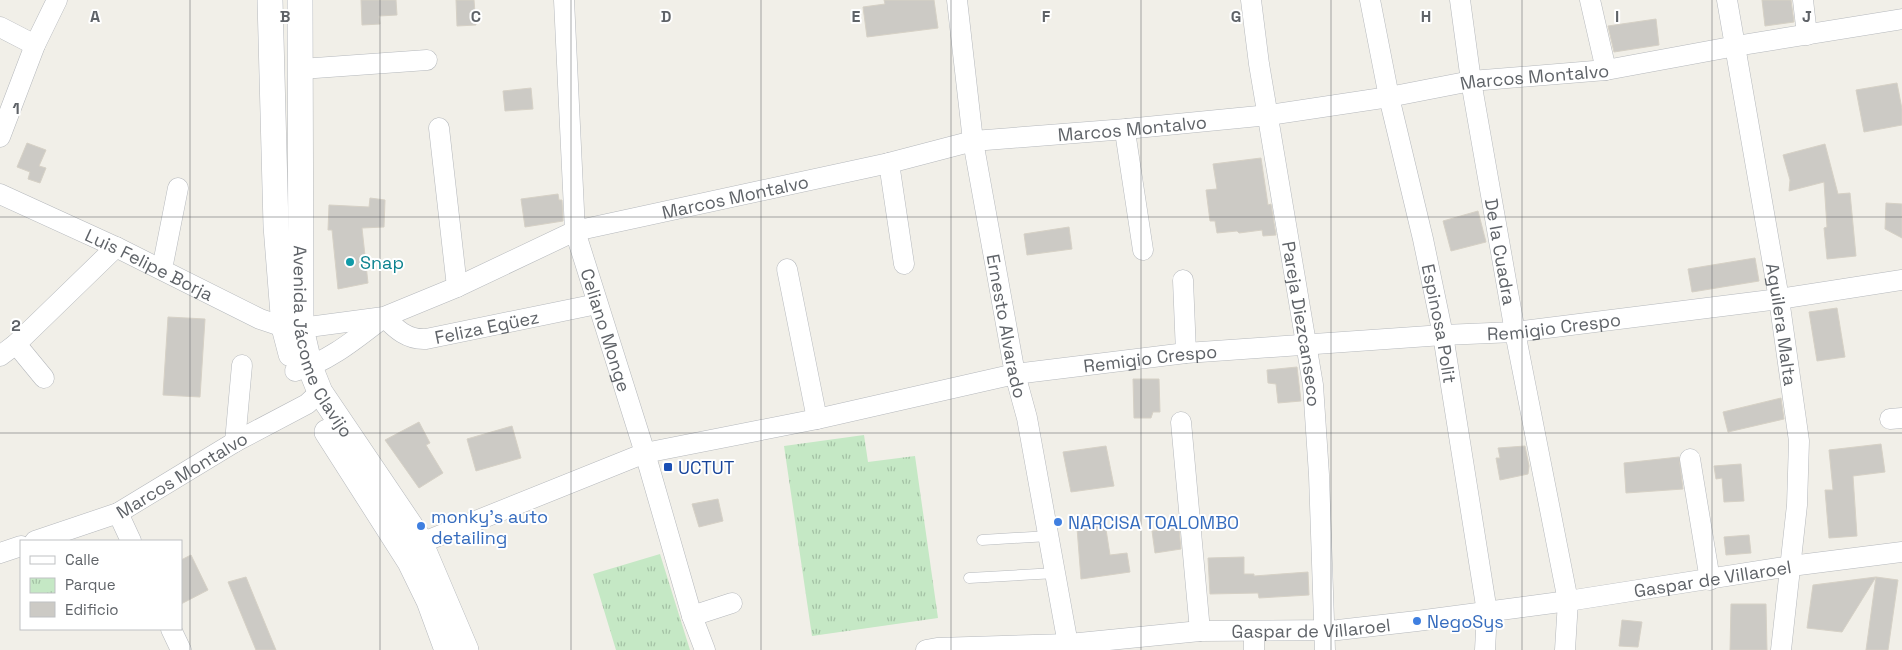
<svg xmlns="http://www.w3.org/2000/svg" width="1902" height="650" viewBox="0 0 1902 650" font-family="'Space Grotesk',sans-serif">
  <defs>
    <pattern id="park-tufts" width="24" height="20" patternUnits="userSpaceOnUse" patternTransform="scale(1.25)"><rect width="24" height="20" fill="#c5e8c5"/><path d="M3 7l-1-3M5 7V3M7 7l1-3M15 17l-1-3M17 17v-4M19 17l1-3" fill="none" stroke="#a3c0a4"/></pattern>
  </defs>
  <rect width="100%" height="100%" fill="#f1efe8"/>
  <path fill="url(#park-tufts)" d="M864,435L868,462L915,456L938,618L812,636L784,446Z
    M660,554L690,650H616L593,574Z"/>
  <path fill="#cccac5" stroke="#d6d1c6" d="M361,0H396L397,15L379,16L380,24L362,25Z
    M456,0H474L476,25L457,26Z
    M884,0H934L938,28L867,37L863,7L885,4Z
    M1762,0H1791L1794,22L1765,26Z
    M1656,19L1659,45L1614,52L1608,26Z
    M1897,83L1902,109V125L1864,132L1856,90Z
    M531,88L533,109L505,111L503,91Z
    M27,143L46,150L39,166L46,168L40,183L28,179L30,172L17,167Z
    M1825,144L1838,194L1850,193L1856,256L1827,259L1824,228L1827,227L1824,182L1789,191L1790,180L1783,155Z
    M1261,158L1268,205L1271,204L1276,235L1263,236L1262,230L1239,233L1237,231L1217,233L1215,221H1210L1206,190L1217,189L1213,164Z
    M558,194L559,200H562L563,221L525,227L521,199Z
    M370,198L385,200L384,227L362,228L368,283L338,289L332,230H328L329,205L369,207Z
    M1886,203L1902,204V238L1885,229Z
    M1478,211L1486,242L1451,251L1443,221Z
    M1069,227L1072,249L1027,255L1024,234Z
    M1755,258L1759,281L1692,292L1688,269Z
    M1837,308L1845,357L1817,361L1809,312Z
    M168,317L205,319L200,397L163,395Z
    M1297,367L1301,401L1278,403L1276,384L1268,383L1267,370Z
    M1133,379H1159L1160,412H1153L1151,418H1134Z
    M1781,398L1784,419L1728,432L1723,412Z
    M419,422L430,443L426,445L443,473L419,488L385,440Z
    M512,426L521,458L476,471L467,439Z
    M1881,444L1885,472L1853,476L1857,536L1829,538L1825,490H1833L1829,450Z
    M1106,446L1114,486L1071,492L1063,452Z
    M1525,446L1529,466L1528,474L1500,480L1496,458H1500L1498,448Z
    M1679,457L1683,489L1626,493L1624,463Z
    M1741,464L1744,501L1724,502L1722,478L1716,479L1714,466Z
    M718,499L723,521L699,527L692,504Z
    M1105,523L1110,555L1127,553L1130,572L1081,579L1077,528Z
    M1179,528L1181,549L1155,553L1152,531Z
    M1749,535L1751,553L1726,555L1724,537Z
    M191,555L208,590L181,604V560Z
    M1244,557V574H1254V576L1308,572L1309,595L1259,598L1258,593L1210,594L1208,558Z
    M246,577L257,604L276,650H256L228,582Z
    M1876,577L1842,632L1807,628L1813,585Z
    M1876,577L1898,580L1888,650H1866Z
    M1731,604H1766L1767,650H1730Z
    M1622,620L1642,622L1638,647L1619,646Z"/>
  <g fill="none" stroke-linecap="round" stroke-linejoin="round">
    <defs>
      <path id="service" d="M982,540L1049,536
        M969,578L1056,573"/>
      <g id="minor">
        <path id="s1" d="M564,0L575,231L645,453L692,616L705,650"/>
        <path id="s2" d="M957,0L973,141L1015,374L1027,418L1069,650"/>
        <path id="s3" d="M1251,0L1259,64L1313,385L1319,475L1325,650"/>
        <path id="s4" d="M1370,0L1389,97L1423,239L1443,335L1487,612L1485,650"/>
        <path id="s5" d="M1460,0L1471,81L1515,332L1568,601L1565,650"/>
        <path d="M1590,0L1606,70"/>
        <path id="s6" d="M1727,0L1779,299L1799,441L1797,505L1781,650"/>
        <path d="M1803,0L1807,35"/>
        <path d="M0,27L35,45"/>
        <path d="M301,69L427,60"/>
        <path d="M439,128L457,287"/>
        <path d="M1126,129V138L1143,250"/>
        <path d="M0,137L35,45L57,0"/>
        <path d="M889,163L904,264"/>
        <path id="s7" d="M0,194L116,247L260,319L284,327L301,328L384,317L457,287L575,231L889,163L973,141L1126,129L1269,115L1389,97L1471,81L1606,70L1736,46L1902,19"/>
        <path d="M162,269L178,188"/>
        <path d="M787,269L817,419"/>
        <path d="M1183,280L1186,353"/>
        <path id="s8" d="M384,317C396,329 407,340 426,339L597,304"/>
        <path d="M16,344L44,378"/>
        <path d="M0,356L16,344L116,247"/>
        <path d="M295,371C327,363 357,338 383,318"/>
        <path d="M1890,419L1902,418"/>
        <path d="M1181,422L1200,631"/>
        <path d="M235,442L242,365"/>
        <path d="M1690,459L1710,580"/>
        <path d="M118,513L131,541"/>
        <path id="s9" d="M35,541L118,513L235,442L307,404L320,392"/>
        <path id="s10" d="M421,543L645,453L817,419L1015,374L1186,353L1443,335L1515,332L1779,299L1902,280"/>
        <path d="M0,553L21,546"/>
        <path d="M692,616L732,603"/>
        <path d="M171,629L181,650"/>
        <path d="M1254,631V650"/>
        <path id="s11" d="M926,650L937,648L1069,644L1200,631L1338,630L1417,621L1568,601L1791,566L1902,552"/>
      </g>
      <g id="tertiary">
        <path d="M270,0L276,226L284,327L291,354"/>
        <path id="s12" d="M300,0L301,328L310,367L320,392L418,537L466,650"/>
        <path d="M327,432L410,562L429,601L447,650"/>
      </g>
    </defs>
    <use href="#service" stroke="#b5b8bc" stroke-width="11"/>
    <use href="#minor" stroke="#b5b8bc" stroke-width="21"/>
    <use href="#tertiary" stroke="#b5b8bc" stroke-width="26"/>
    <use href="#service" stroke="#fff" stroke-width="10"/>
    <use href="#minor" stroke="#fff" stroke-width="20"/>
    <use href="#tertiary" stroke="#fff" stroke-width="25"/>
  </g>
  <path fill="none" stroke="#5f6368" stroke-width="1" stroke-opacity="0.55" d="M190,0V650M380,0V650M571,0V650M761,0V650M951,0V650M1141,0V650M1331,0V650M1522,0V650M1712,0V650M0,217H1902M0,433H1902"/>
  <circle fill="#0f9aa8" stroke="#fff" stroke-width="2" cx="350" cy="262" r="5"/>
  <rect fill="#1a4fb4" stroke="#fff" stroke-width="2" x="663" y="462" width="10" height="10" rx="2.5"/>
  <g fill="#3f7fe0" stroke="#fff" stroke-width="2">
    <circle cx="1058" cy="522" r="5"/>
    <circle cx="421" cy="526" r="5"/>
    <circle cx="1417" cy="621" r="5"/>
  </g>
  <g text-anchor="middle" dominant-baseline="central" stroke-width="4" stroke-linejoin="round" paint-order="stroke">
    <g font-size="18" fill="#5f6368" stroke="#fff">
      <text stroke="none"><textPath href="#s7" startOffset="1598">Marcos Montalvo</textPath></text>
      <text stroke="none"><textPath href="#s7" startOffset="1192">Marcos Montalvo</textPath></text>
      <text stroke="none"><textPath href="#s7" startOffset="788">Marcos Montalvo</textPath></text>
      <text stroke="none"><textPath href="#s5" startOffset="255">De la Cuadra</textPath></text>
      <text stroke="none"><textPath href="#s7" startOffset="165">Luis Felipe Borja</textPath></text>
      <text stroke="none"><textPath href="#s4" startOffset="331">Espinosa Polit</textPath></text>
      <text stroke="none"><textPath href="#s3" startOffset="328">Pareja Diezcanseco</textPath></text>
      <text stroke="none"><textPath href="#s6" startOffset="329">Aguilera Malta</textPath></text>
      <text stroke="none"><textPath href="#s2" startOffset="330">Ernesto Alvarado</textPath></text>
      <text stroke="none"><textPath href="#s10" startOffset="1161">Remigio Crespo</textPath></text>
      <text stroke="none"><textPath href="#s8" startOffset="111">Feliza Egüez</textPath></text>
      <text stroke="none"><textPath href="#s1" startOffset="335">Celiano Monge</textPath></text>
      <text stroke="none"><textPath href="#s12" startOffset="346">Avenida Jácome Clavijo</textPath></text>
      <text stroke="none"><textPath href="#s10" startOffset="756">Remigio Crespo</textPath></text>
      <text stroke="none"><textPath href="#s9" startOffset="162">Marcos Montalvo</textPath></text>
      <text stroke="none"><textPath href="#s11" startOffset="791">Gaspar de Villaroel</textPath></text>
      <text stroke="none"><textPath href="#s11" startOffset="386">Gaspar de Villaroel</textPath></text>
    </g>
    <g font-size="18" fill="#0d838f" stroke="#fff" text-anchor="start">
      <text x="360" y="262">Snap</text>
    </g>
    <g font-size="18" fill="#164399" stroke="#fff" text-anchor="start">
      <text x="678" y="467">UCTUT</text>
    </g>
    <g font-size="18" fill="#366cbe" stroke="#fff" text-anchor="start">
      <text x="431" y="516">monky’s auto<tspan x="431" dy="21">detailing</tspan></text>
      <text x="1068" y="522">NARCISA TOALOMBO</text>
      <text x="1427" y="621">NegoSys</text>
    </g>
  </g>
  <g font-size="16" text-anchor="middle" font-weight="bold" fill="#5f6368" stroke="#fff" stroke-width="4" stroke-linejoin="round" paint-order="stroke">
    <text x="95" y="22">A</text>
    <text x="285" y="22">B</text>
    <text x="476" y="22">C</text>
    <text x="666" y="22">D</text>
    <text x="856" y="22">E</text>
    <text x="1046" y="22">F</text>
    <text x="1236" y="22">G</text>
    <text x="1426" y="22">H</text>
    <text x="1617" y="22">I</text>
    <text x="1807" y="22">J</text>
    <text x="16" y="114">1</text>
    <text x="16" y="331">2</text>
  </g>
  <rect x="20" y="540" width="162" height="90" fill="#ffffff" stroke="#bfc1c3"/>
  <rect x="30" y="556" width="25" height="8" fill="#ffffff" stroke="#bfc1c3"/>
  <text x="65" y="565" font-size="15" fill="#5f6368">Calle</text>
  <rect x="30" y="578" width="25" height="15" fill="url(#park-tufts)" stroke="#bfc1c3"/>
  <text x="65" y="590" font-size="15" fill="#5f6368">Parque</text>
  <rect x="30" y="602" width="25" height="15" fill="#cccac5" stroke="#bfc1c3"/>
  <text x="65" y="615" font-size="15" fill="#5f6368">Edificio</text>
</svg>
